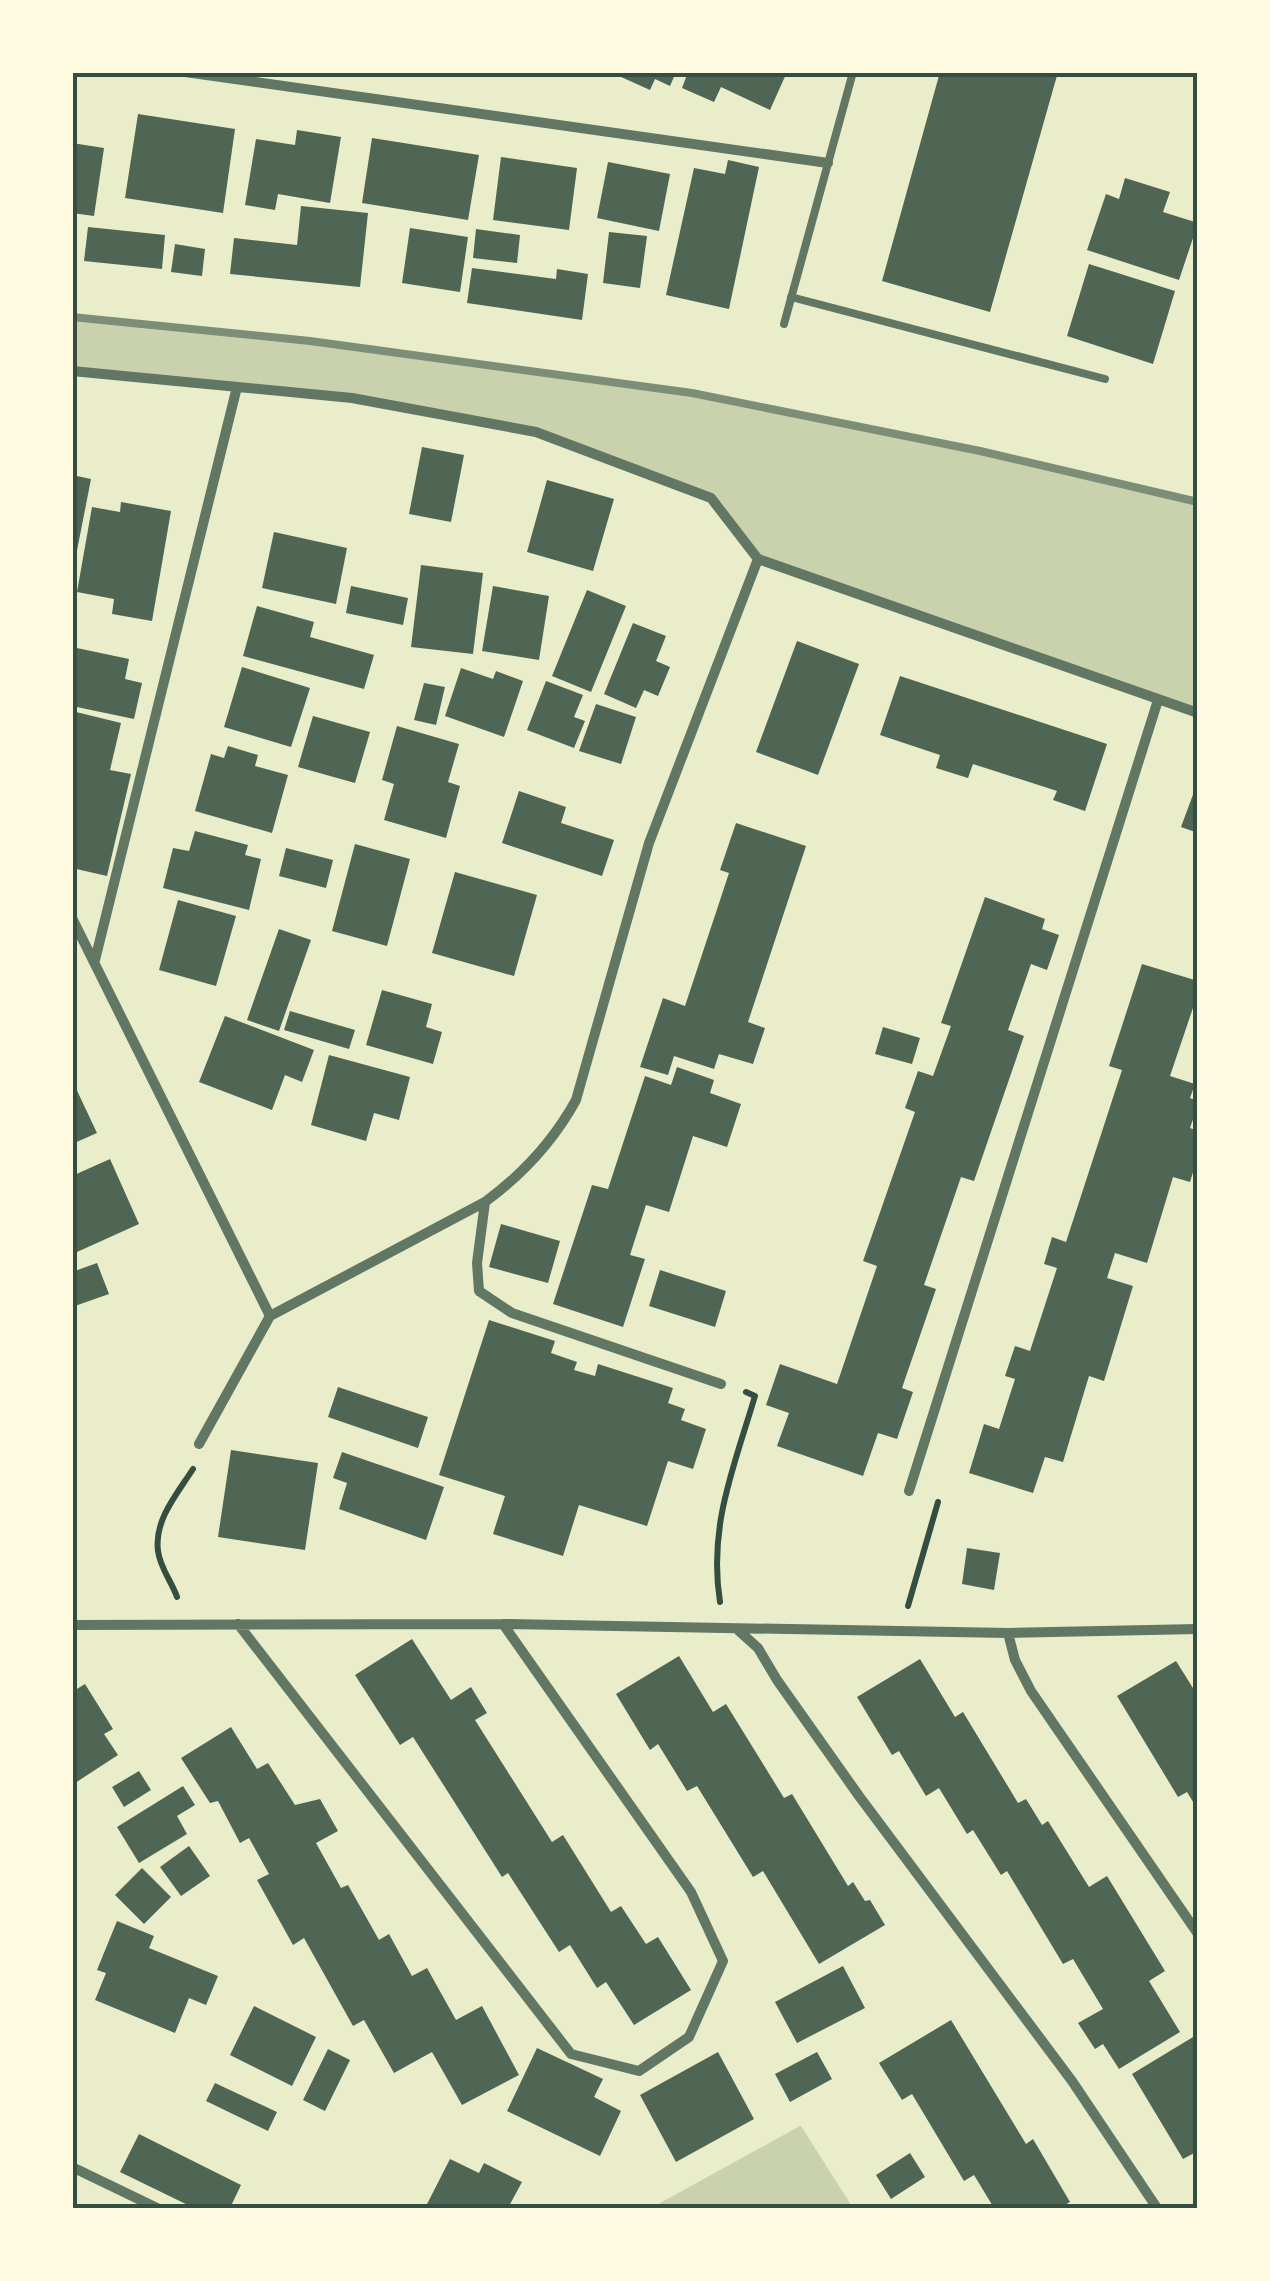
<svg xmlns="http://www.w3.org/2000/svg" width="1270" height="2281" viewBox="0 0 1270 2281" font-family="'Nunito Sans',sans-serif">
  <rect width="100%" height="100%" fill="#e9edc9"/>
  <path fill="#cad2ad" d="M72,317L310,341L692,393L980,451L1197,502V713L758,559L711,498L536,432L352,398L73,371Z
    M801,2126L853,2208H651L800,2126Z"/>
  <path fill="#4f6655" d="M610,72H676L670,86L655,79L650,90Z
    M688,72H787L770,110L721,87L714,102L682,88Z
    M940,72H1058L990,312L882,281Z
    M138,114L235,129L223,213L125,198Z
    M297,130L341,137L330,203L278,194L275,210L245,205L256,139L295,145Z
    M372,138L479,155L468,220L362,203Z
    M72,143L104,148L94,216L72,213Z
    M501,157L577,168L569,230L493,220Z
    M728,160L759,167L729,309L666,295L694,168L725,174Z
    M608,162L670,174L659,231L597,218Z
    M1125,178L1170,192L1163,212L1198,223L1179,280L1087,250L1106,194L1119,199Z
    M301,206L368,213L360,287L230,274L234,238L297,245Z
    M88,227L165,235L162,269L84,261Z
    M410,228L468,237L460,292L402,283Z
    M476,229L520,235L517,263L473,258Z
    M609,232L647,236L640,288L603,283Z
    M175,244L205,249L202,276L171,272Z
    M1089,264L1175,291L1153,364L1067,336Z
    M472,268L556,279L557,269L588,274L582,320L467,303Z
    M422,447L464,455L451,522L409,514Z
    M72,475L91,479L74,566H72Z
    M547,480L614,499L593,571L527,552Z
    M121,502L171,511L152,621L112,614L114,599L77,592L92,507L120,512Z
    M274,532L347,548L336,604L262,588Z
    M421,565L483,573L473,654L411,647Z
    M351,586L408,598L403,625L346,613Z
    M493,586L549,596L539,660L482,651Z
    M587,590L626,606L591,692L552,676Z
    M257,606L314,622L310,637L374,655L364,689L243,656Z
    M633,623L666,636L656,661L670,667L658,696L644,690L636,708L604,694Z
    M797,641L859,664L818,775L756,752Z
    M72,647L129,659L125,679L142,683L134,719L72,706Z
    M242,667L310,688L291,747L224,727Z
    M461,668L493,679L496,671L523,681L504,737L445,716Z
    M900,676L1107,744L1085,811L1053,800L1057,791L973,764L968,778L936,768L940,755L880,735Z
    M546,681L583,695L574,717L585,721L574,748L527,730Z
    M424,683L445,687L436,725L414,720Z
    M596,704L636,717L621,764L579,751Z
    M72,711L121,723L110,770L131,774L107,876L72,868Z
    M313,716L370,732L355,783L298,767Z
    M397,726L459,744L448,782L460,786L446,838L384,820L394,784L382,780Z
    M228,746L258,755L255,766L288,775L272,833L195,811L211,754L224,758Z
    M1198,781V833L1181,827Z
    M519,791L566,807L561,823L614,840L602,876L502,843Z
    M736,823L806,846L748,1022L765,1028L753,1064L719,1054L714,1069L674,1056L668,1075L640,1067L663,998L685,1006L729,873L720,870Z
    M195,831L248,845L245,855L261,859L249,910L163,888L173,848L189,851Z
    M355,844L410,859L387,946L332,931Z
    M286,848L333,860L326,888L279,876Z
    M455,872L537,895L514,976L432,953Z
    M985,897L1045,919L1042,929L1059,935L1047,970L1031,964L1008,1030L1024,1036L974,1181L961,1177L924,1285L936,1289L902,1388L913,1392L897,1439L878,1433L863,1476L777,1446L789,1413L766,1405L780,1364L837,1384L877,1266L863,1261L915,1112L905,1108L918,1071L933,1076L951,1026L941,1023Z
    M178,900L236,916L216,986L159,970Z
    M279,929L311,940L279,1031L247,1020Z
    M1142,964L1198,981V993L1170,1076L1195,1084L1190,1098L1198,1101V1105L1190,1128L1198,1131V1156L1190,1182L1173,1177L1147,1263L1115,1253L1107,1278L1133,1286L1104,1381L1089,1376L1063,1462L1045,1457L1033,1493L969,1473L984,1424L999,1429L1015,1379L1005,1376L1015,1346L1030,1351L1057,1268L1044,1264L1052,1237L1066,1242L1122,1070L1109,1066Z
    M382,990L432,1004L426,1027L442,1032L433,1064L366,1045Z
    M290,1011L355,1030L349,1049L284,1030Z
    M225,1016L314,1050L302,1082L285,1075L272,1110L199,1082Z
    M883,1027L920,1038L912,1064L875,1054Z
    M329,1055L410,1077L399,1120L374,1113L366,1141L311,1125Z
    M677,1067L714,1080L710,1093L741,1104L727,1147L693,1136L669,1212L646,1205L630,1255L645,1259L623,1327L553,1304L592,1185L608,1189L645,1076L671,1085Z
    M72,1080L97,1133L72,1144Z
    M110,1159L139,1224L77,1252L72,1243V1176Z
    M501,1224L560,1241L548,1283L489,1267Z
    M97,1263L109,1294L72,1307V1272Z
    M660,1270L726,1291L715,1327L649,1306Z
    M489,1320L555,1341L551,1353L577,1362L574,1370L595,1376L598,1364L673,1388L668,1403L685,1409L681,1420L706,1429L693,1469L668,1461L647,1526L579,1505L563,1556L493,1534L505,1496L439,1475Z
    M338,1387L428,1417L418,1448L328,1417Z
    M231,1450L318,1463L305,1550L218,1537Z
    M342,1452L444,1487L426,1540L339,1509L347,1483L333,1478Z
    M967,1548L1000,1553L994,1590L962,1584Z
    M412,1639L451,1700L471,1687L487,1713L475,1720L552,1842L563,1835L611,1912L621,1906L646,1944L658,1937L691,1990L634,2025L606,1982L597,1988L570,1945L559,1952L508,1873L502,1877L413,1737L400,1745L355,1675Z
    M679,1656L713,1712L726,1704L784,1798L792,1794L848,1886L853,1882L865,1901L870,1900L885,1925L819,1964L763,1871L753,1877L697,1786L687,1791L658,1744L650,1750L616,1694Z
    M920,1659L955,1717L963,1712L1018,1803L1026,1799L1042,1825L1048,1821L1089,1887L1107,1876L1165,1971L1149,1981L1180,2032L1119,2069L1103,2044L1095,2049L1078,2023L1103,2009L1073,1959L1063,1964L1007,1871L1001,1875L973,1830L967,1834L939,1788L926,1796L899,1751L892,1755L857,1697Z
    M1176,1661L1198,1696V1810L1187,1792L1178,1797L1117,1696Z
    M85,1684L113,1729L104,1734L118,1755L72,1785V1692Z
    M231,1727L257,1769L268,1763L295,1805L320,1799L338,1831L316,1843L341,1888L348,1885L379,1940L389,1934L412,1976L427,1968L456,2020L482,2006L519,2075L462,2105L432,2052L394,2073L364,2020L353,2026L304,1938L293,1945L257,1880L269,1874L249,1838L240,1843L218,1801L210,1803L181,1758Z
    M139,1771L151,1790L124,1807L112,1787Z
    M183,1786L195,1805L177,1816L187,1834L139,1863L117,1827Z
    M189,1846L210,1876L181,1896L160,1867Z
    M142,1868L171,1897L144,1924L115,1895Z
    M117,1921L154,1936L149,1948L218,1976L206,2005L189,1998L175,2033L95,2000L106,1973L97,1970Z
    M843,1966L865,2008L797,2043L775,2002Z
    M254,2006L316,2037L292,2086L230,2055Z
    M951,2020L1026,2144L1033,2139L1070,2202L1059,2208H994L974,2175L964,2181L912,2094L902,2100L879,2063Z
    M1198,2034V2151L1183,2159L1132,2074Z
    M537,2048L603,2079L594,2097L621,2111L600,2156L507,2111Z
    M328,2049L350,2060L325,2111L303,2100Z
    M718,2052L754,2119L676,2162L640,2095Z
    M817,2052L832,2079L790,2102L775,2074Z
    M215,2083L277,2112L268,2131L206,2101Z
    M139,2134L241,2185L230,2208H194L120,2172Z
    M910,2153L925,2177L891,2199L876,2175Z
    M450,2159L479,2173L484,2163L522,2182L508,2208H425Z"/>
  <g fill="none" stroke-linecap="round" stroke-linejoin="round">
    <path stroke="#344e41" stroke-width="6" d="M177,1597C172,1582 160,1568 158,1551C154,1520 177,1494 193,1469
      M720,1602C708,1527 734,1467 755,1396L746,1392
      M908,1606L938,1502"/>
    <path stroke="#617663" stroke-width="8" d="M791,297L1105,379
      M784,324L853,72"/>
    <path stroke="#617663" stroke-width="10" d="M185,72L828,163
      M72,371L352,398L536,432L711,498L758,559L1198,713
      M72,918L270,1316
      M95,960L237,387
      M485,1202L477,1263L479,1291L512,1313L721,1384
      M199,1444L270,1316L485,1202C523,1174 553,1142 576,1100L649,843L758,559
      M909,1491L1158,700
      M238,1624L571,2054L639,2071L689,2037L723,1961L691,1892L503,1624
      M72,1625L503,1624L1008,1633L1198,1629
      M739,1631L758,1648L777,1680L859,1796L1072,2081L1157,2208
      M1008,1633L1015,1660L1031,1691L1198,1934
      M72,2167L157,2208"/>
    <path stroke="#7c8e77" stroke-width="8" d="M72,317L310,341L692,393L980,451L1198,502"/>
  </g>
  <rect width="1270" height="2281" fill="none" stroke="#fefae0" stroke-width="150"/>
  <rect x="75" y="75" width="1120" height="2131" fill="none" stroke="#344e41" stroke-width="4"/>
</svg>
